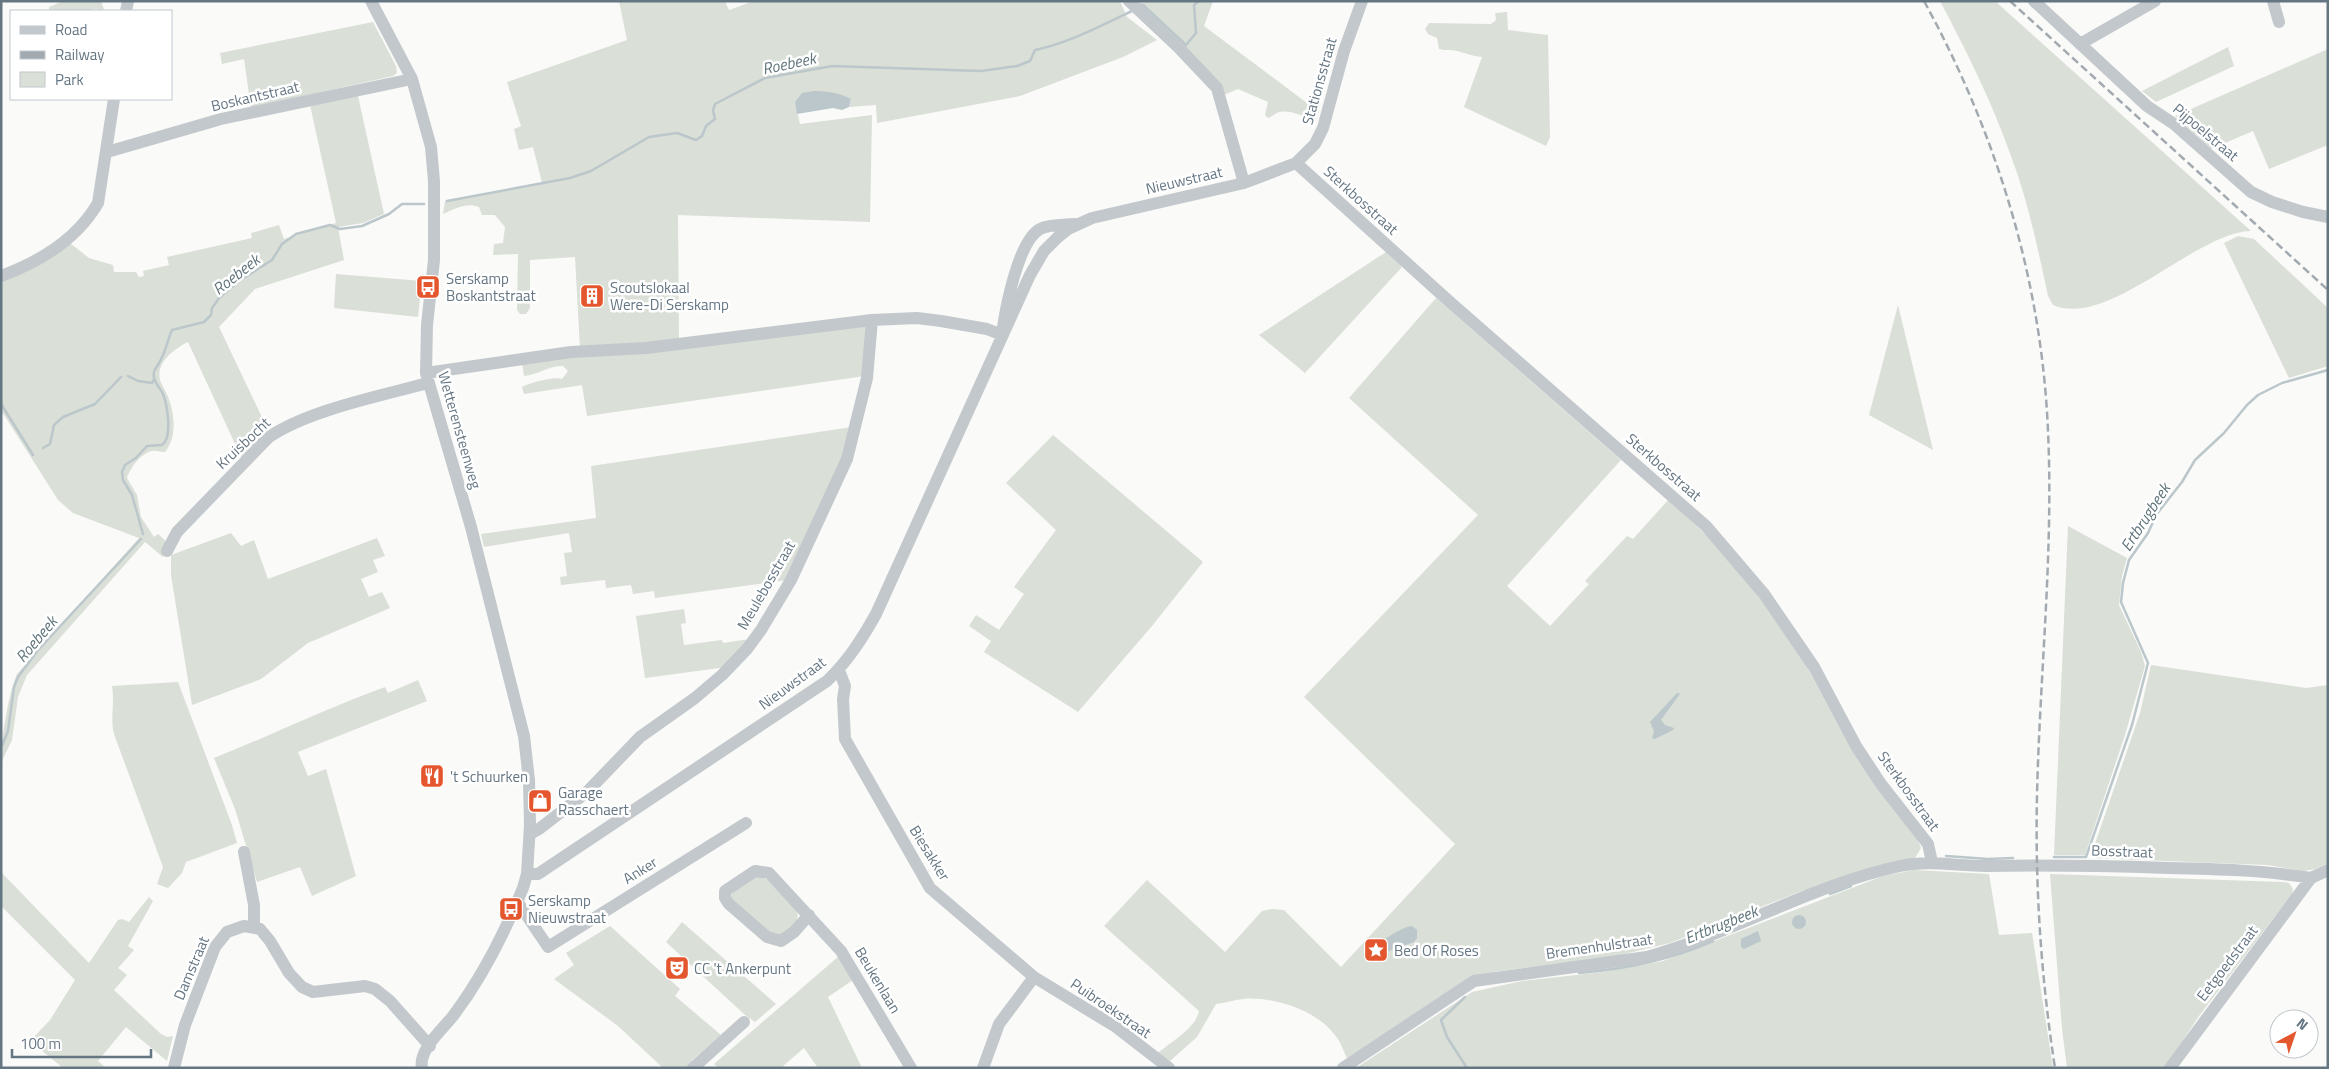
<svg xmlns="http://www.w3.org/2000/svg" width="2329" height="1069" viewBox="0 0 2329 1069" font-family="'Titillium Web',sans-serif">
  <rect width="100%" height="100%" fill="#fafaf8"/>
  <path fill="#dadfd7" d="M63,1H101L104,10L93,9L92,11H49V7Z
    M619,1H725L729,10L754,1H1120L1127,17L1157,40L1123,57L1020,96L877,123L876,105L849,107L851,99L795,102L800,124L872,115L870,222L678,215L679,341L580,349L575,257L530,260V308L526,314H520L517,310L518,254L493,255L494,244L503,243L505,227L495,215H482L479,207C466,202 455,209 443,214L445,201L542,183L533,147L519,150L514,129L521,126L507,82L627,40Z
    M1133,1H1213L1204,26L1319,112L1315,121C1305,117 1286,107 1275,114C1273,115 1271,117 1268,118L1265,115L1268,102L1238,89L1224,95Z
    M1940,1H1995L2251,231C2195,232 2109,329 2053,305L2048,296C2038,249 2028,201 2011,156C1992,102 1967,52 1940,1Z
    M1507,12L1508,30L1548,35L1550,137L1546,146L1464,107L1482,57C1472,56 1466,53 1457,51C1451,49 1446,51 1439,49L1437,38L1428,34L1425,29L1429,23L1491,24L1496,20L1495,13Z
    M373,22L396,66L397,73L393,76L251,108L244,59L222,64L220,53Z
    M2228,47L2234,66L2156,102L2142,91Z
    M2328,49V145L2269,169L2253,131L2211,149L2175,116Z
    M358,96L384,214L363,223L338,227L344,260L255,289L219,327L269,432L242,459L188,342C174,349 156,362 160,380C162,386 166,391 168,397C175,414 177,438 165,452C160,452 156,450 152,451C141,453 130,468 127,478L137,495L141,517L154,537L158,534L168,543L163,557L145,542L27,675L18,697L12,740L1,763C1,740 8,695 17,674L139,538L73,513L58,500L1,410V280L70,243L89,258L113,265L114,272H136L139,277L144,276L143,271L169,265L167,257L252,238L251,233L279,225L284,239L336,223L310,105Z
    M2238,236L2254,239L2328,308V366L2289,378L2224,243Z
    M1386,252L1402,267L1305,373L1259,335Z
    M336,274L422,281L418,317L334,308Z
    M1436,298L1621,460L1507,586L1550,626L1589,584L1585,581L1627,536L1633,539L1669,499L1708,537L1753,589L1802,658L1849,745L1918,840L1921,848L1915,858L1799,892L1670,943L1612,957L1493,972L1347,1058C1343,1050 1340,1040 1334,1034C1316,1010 1272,996 1243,999C1234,1000 1225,1003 1216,1004L1197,1037L1170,1061L1158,1053C1171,1042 1196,1028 1199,1011L1104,926L1147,880L1225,952L1262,911L1272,909L1284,910L1341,967L1455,844L1304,697L1478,515L1349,398Z
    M1898,305L1933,450L1869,415Z
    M867,323L865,376L587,416L582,385L524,394L522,387C529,383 555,376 562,379L568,371L563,366C549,365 538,375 524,376L522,363Z
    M852,427L843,462L788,580L655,598L654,591L633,594L631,585L606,588L605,580L561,585L560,577L567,576L564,553L572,552L569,533L484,547L481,534L596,518L591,466Z
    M1053,435L1203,562L1152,626L1078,712L984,652L991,641L969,626L976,615L999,630L1024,594L1014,587L1056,530L1006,483Z
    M2068,526L2127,558L2122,576L2119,605L2141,652L2145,666L2125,735L2085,855H2054Z
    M231,533L241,546L254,540L268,579L377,538L385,556L373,560L378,572L361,579L369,597L382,592L390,608L308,643L261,679L192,705L171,575V555Z
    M684,609L686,623L681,624L684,645L722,640L723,643L750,639L727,667L645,678L636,616Z
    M2151,665L2306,688L2328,685V863L2315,869L2304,871L2267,865L2090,858L2140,713Z
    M418,680L427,701L298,752L308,776L326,769L356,876L312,896L300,867L257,882L235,809L214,758C272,735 327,708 385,687L388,693Z
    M178,682L232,825L237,843L186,862L182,873L168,888L157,884L163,867L114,734C110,719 115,702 112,686Z
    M1914,870L1989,874L1999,935L2032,933L2053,1068H1356L1472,992L1522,981L1603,972L1663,961L1883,876Z
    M1,872L89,963L118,920L122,919L129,922L149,897L153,901L128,946L134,950L118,968L127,975L114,990L161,1034L167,1037L173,1036L167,1061L126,1027L98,1061L106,1068H63L30,1041L50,1020L75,980L1,906Z
    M2050,874L2282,882L2289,883L2293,889L2292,894L2199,1016L2165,1068H2067L2062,1029Z
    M759,876L766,879L797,911C801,925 787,930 777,937L742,913L731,897L732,892L745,882Z
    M682,922L776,1004L755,1022L745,1015L666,942Z
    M610,926L680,989L675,996L721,1035L691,1061L688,1068H663L618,1026L554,979L574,965L566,953Z
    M839,956L853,980L828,997L862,1068H818L804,1048L783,1066L785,1068H718L714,1064Z"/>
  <path fill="#bbc7cb" d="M814,91C827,91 840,93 851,99L849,107L842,110L833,108L797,114L795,102L802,93Z
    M1677,693L1680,694L1661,720L1665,725L1674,728L1673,730L1655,739L1652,738L1654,731L1650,722Z
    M1792 922a7 7 0 1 1 14 0a7 7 0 1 1-14 0Z
    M1412,926L1417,930V938L1414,942L1386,952L1374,953L1372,952C1375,944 1403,926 1412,926Z
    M1758,931L1761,941L1744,949L1741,947V939Z"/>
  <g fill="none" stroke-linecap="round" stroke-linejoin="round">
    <path stroke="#bbc7cb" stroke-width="2.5" d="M1140,5H1143L1186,45L1196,33L1194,5L1199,1
      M447,201L570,178L591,171L649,137L677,133L696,140L702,136L706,126L715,119L713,110L715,104L765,78L832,66L981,71L1017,66L1030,61L1035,50C1069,43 1100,26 1132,11
      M128,376L138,381L152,383L154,379
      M1,404L33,455
      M43,448L50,444L54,425L63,417L95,404L121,377
      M143,534L132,495L123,480L122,472L125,465L136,458L147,446L162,445C173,438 167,404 163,394C160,387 152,381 154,373C154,369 158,366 159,363C166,352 167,341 172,330L204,322L211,315L212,308L219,298L239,281L272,260L282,244L296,234L330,225L340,229L362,226L389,214L402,204H424
      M1,748L8,731L14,687L18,677L38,650L141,539
      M1946,856L1988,859L2013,858
      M2054,857H2086L2132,725L2148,663L2121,602L2123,583L2129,560L2148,533L2156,515L2182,482L2195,460L2224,433L2247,405L2258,395L2282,383L2328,370
      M1830,894L1851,886
      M1579,973C1626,969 1670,960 1713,941
      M1465,997L1441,1020L1447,1037L1467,1068"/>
    <path stroke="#c3c8cc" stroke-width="12" d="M371,1L412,79L431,147L434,181V260L427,325L426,373L471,527L524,736L529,780L530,825L527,874L523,888C505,932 481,979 453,1016C443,1029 418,1050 422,1068
      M1129,1L1180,49L1217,88L1244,183
      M2034,1L2147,106L2174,124L2251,192L2272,202L2303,212L2328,217
      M2273,1L2279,22
      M126,11L128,1
      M2080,44L2155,1
      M107,152L221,119L412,79
      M1296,163L1451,303L1706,526L1764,594L1814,667L1856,746L1881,784L1928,844L1932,862
      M1,276C39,262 77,239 98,203L114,99
      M426,373L571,352L646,348L872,320L917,318L941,321L987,329L1002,335C1005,310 1018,241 1040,229C1049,224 1065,225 1075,224
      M167,551L177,532L269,437C309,410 380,396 428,383
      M839,670L845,686L843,699L845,739L930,888L1034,977L1116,1027L1169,1068
      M530,834L539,829L587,792L640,737L695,698L722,675L747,649L761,630L791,580L847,459L867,378L872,320
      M244,852L254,905V927
      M527,874H538L827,681C848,661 862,639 876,614L1030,275L1044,251L1058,237L1068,229L1092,218L1244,183L1296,163L1315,144L1323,128L1344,51L1362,1
      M517,901L548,947L746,823
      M809,915L794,932L781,941L767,937L729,904L725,898V891L755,871L769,873L841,951L911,1068
      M174,1068L185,1025L215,947L227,932L244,926L260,929L270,941L289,973L302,987L313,992L365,986L375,989L390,1001L430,1046
      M693,1068L744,1022
      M983,1068L999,1024L1034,977
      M1343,1068L1474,981L1647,957C1733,933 1812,885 1900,866C1929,860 1956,866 1986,866C2047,865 2107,866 2168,868C2216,869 2263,870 2311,878
      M2170,1068L2311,878L2328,870"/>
    <path stroke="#a2aab0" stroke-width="2.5" stroke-dasharray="8 4" stroke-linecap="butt" d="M1924,1C1993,127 2038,268 2047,412C2055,540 2040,667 2037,795C2035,887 2041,977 2055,1068
      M2010,1L2328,290"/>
  </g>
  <defs>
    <symbol id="bus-square" viewBox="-11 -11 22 22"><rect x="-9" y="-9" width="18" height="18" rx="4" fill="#e4572e" stroke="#fff"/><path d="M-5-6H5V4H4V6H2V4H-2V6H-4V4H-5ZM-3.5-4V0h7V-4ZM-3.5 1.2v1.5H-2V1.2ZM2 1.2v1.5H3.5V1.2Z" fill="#fff"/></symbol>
    <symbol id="building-square" viewBox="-11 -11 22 22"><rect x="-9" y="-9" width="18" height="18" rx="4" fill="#e4572e" stroke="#fff"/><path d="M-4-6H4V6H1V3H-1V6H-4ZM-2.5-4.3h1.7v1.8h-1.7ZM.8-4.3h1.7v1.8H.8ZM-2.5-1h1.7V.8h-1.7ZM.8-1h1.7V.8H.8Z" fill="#fff"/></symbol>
    <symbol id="restaurant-square" viewBox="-11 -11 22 22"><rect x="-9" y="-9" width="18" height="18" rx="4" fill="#e4572e" stroke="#fff"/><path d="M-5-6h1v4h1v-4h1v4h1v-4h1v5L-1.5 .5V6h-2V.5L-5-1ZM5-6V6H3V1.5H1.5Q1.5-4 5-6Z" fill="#fff"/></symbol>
    <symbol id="shop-square" viewBox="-11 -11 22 22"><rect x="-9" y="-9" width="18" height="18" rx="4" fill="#e4572e" stroke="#fff"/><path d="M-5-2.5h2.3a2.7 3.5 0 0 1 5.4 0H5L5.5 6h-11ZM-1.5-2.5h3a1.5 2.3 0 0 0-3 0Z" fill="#fff"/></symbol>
    <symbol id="sight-square" viewBox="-11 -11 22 22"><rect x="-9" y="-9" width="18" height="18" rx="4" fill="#e4572e" stroke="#fff"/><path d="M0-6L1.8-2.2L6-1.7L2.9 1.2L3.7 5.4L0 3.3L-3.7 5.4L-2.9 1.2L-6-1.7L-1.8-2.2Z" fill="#fff"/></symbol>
    <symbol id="theatre-square" viewBox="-11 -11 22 22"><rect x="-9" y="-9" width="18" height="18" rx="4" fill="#e4572e" stroke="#fff"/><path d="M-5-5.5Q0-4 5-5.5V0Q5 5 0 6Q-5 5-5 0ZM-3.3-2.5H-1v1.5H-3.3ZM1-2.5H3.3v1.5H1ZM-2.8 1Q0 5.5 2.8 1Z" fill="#fff"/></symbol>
  </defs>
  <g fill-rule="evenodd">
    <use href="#bus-square" x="414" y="273" width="28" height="28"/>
    <use href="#building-square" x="578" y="282" width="28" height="28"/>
    <use href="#restaurant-square" x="418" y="762" width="28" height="28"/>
    <use href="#shop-square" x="526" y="787" width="28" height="28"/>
    <use href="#bus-square" x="497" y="895" width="28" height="28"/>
    <use href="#sight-square" x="1362" y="936" width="28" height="28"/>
    <use href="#theatre-square" x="663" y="954" width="28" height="28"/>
  </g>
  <g text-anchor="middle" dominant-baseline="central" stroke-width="5" stroke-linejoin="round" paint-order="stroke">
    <g font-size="15" fill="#657683" stroke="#fff">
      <text transform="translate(1319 81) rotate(-74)">Stationsstraat</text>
      <text transform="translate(255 96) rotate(-13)">Boskantstraat</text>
      <text transform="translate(2206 132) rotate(40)">Pijpoelstraat</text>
      <text transform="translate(1184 180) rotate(-13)">Nieuwstraat</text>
      <text transform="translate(1361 200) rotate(42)">Sterkbosstraat</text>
      <text transform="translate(460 430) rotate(74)">Wetterensteenweg</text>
      <text transform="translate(243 443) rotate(-43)">Kruisbocht</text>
      <text transform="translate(1664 467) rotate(41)">Sterkbosstraat</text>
      <text transform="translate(766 585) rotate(-60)">Meulebosstraat</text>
      <text transform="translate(792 683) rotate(-36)">Nieuwstraat</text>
      <text transform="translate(1909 791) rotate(54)">Sterkbosstraat</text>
      <text transform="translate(2122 851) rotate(2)">Bosstraat</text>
      <text transform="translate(930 853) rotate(58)">Biesakker</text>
      <text transform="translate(640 870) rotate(-32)">Anker</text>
      <text transform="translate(1599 946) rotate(-8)">Bremenhulstraat</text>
      <text transform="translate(2227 963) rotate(-53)">Eetgoedstraat</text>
      <text transform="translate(191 968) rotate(-67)">Damstraat</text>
      <text transform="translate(878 980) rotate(59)">Beukenlaan</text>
      <text transform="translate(1111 1008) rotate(34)">Puibroekstraat</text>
    </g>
    <g font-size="15" fill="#657683" stroke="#fff" text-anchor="start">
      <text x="446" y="278">Serskamp<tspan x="446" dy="17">Boskantstraat</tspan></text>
      <text x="610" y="287">Scoutslokaal<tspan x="610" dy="17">Were-Di Serskamp</tspan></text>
      <text x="450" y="776">'t Schuurken</text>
      <text x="558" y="792">Garage<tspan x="558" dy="17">Rasschaert</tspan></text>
      <text x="528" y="900">Serskamp<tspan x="528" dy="17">Nieuwstraat</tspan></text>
      <text x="1394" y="950">Bed Of Roses</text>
      <text x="694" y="968">CC 't Ankerpunt</text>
    </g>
    <g font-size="16" font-style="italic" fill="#60757c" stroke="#fff">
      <text transform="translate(789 63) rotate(-12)">Roebeek</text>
      <text transform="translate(236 274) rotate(-38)">Roebeek</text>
      <text transform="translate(2145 517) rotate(-57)">Ertbrugbeek</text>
      <text transform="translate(36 639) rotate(-50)">Roebeek</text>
      <text transform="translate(1721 924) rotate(-22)">Ertbrugbeek</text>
    </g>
  </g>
  <rect width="2329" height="1069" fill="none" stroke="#657683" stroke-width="5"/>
  <rect x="10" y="10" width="162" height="90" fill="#ffffff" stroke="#c1c8cd"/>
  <rect x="20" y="26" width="25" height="8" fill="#c3c8cc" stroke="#c1c8cd"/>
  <text x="55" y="35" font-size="15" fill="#657683">Road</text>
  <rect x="20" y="51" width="25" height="8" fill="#a2aab0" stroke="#c1c8cd"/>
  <text x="55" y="60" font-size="15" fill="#657683">Railway</text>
  <rect x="20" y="72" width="25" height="15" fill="#dadfd7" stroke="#c1c8cd"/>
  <text x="55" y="85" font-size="15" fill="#657683">Park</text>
  <g transform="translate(2294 1034) rotate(40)"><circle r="24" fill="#ffffff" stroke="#c1c8cd"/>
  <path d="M0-4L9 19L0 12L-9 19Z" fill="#e4572e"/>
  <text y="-8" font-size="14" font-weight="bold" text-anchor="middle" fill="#657683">N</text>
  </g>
  <path d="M12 1049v8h139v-8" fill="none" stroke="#657683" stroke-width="2.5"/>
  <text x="20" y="1049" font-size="15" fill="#657683" stroke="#ffffff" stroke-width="4" paint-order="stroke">100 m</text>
</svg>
